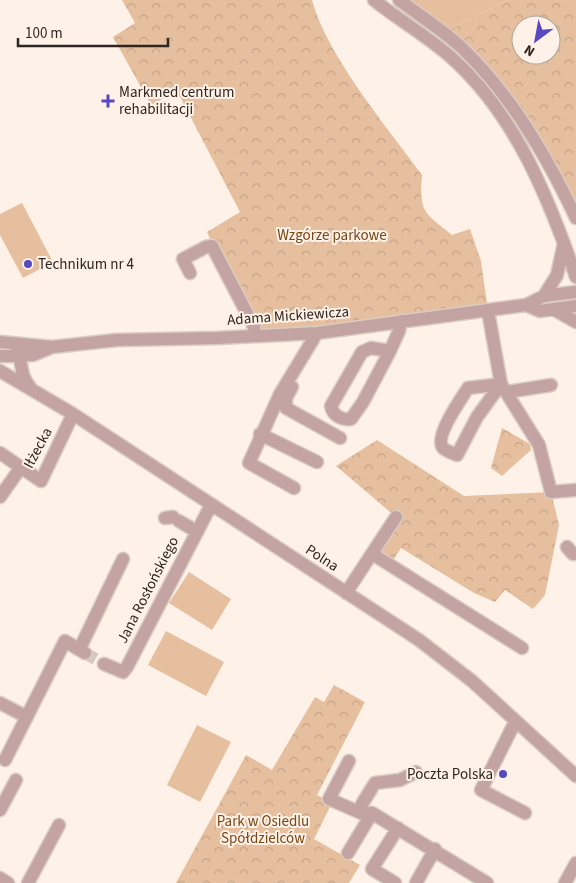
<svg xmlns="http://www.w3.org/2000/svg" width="576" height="883" viewBox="0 0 576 883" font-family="'Source Sans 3',sans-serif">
  <defs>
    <pattern id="park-crowns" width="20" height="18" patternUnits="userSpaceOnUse" patternTransform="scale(1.25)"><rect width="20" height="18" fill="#e6bf9f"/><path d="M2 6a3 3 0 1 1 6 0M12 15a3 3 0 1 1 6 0" fill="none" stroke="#c6a489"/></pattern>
  </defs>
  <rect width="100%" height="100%" fill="#fef1e7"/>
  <path fill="#e6bf9f" d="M399,0H508L443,33Z
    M22,203L53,262L23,278L0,235V214Z
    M189,572L231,599L212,630L169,603Z
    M166,631L224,662L206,696L148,665Z
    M197,725L231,742L200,802L167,785Z"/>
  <path fill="url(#park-crowns)" fill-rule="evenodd" d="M122,0H312C327,56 387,127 422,175C419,213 424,212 452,235L470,229L481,261L488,311L255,336L207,232L240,212L177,91L151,105L113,37L135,23Z
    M508,0H576V218L518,114L443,33ZM521,25H551V55H521Z
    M502,428L530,444L531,450L502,476L491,468Z
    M377,440L464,496L551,492L559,525L545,595L533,609L505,590L495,602L474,593L401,548L390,565L374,555L396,517L336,466Z
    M334,685L365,702L317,795L332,803L314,839L360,865L349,883H176L246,755L272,770L315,697L324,702Z"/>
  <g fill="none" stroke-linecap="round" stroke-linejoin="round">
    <path stroke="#d4c8bf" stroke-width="12" stroke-dasharray="12 6" stroke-linecap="butt" d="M85,653L104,664"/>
    <defs>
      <path id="minor" d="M374,0C400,21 429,37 453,59C516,116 549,199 576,277
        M399,0C419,15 441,29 460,46C510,93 547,156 576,218
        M190,273L183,259L206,247L212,246L254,327L255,336
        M544,296L557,275L564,243
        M526,305L540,311L576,306
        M553,309L576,322
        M488,311L501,384L477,417L457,455C452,453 446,451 443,448C434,437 461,399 468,388L501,384L539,445L551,492L576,490
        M0,342L52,347L117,340L217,338L317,333L526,305L544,296L576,292
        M371,348L390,351L363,402L351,419C342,420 333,416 331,406L362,352Z
        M17,351C24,364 18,372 30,387
        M390,351L399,331L401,321
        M0,356L33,355L52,347
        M0,371L73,414L419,640L472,681L576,776
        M292,387L286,398V408L340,438
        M507,392L551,385
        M260,434L317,462
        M0,453L41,481L73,414
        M294,488L249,463L280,394L317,333
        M0,497L21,467
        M165,518L173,517
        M179,521L196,531
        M567,547L573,554H576
        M374,555L522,648
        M346,593L396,517
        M80,648L123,559
        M104,664L123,672L127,667L211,505
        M0,703L27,717
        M515,722L481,790L525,813
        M5,760L65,641L85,653
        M349,761L329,799L361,813H372L487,883
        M0,810L16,780
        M361,813L362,804L375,783L400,780L416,772
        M348,853L372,813
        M0,878L8,883
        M28,883L59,825
        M395,883L372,869L398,828
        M416,883L435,849
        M565,883L576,863"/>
    </defs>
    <use href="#minor" stroke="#d9ccc3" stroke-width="15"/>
    <use href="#minor" stroke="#c3a4a3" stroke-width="12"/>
  </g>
  <g fill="#5649c1" stroke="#fef1e7" stroke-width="2">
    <path d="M105.5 93.5h5v5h5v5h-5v5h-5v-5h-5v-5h5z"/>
    <circle cx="28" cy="264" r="5"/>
    <circle cx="503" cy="774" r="5"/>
  </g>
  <g text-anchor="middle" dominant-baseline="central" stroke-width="4" stroke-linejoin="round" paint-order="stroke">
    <g font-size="15" fill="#2e2620" stroke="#fef1e7" text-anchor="start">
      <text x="119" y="92">Markmed centrum<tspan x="119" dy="17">rehabilitacji</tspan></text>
      <text x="38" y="264">Technikum nr 4</text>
      <text x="493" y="774" text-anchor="end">Poczta Polska</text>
    </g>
    <g font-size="15" fill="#784818" stroke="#fef1e7">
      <text x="332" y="235">Wzgórze parkowe</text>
      <text x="263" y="821">Park w Osiedlu<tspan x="263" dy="17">Spółdzielców</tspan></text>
    </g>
    <g font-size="15" fill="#2e2620" stroke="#fef1e7">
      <text transform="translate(288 316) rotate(-4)">Adama Mickiewicza</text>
      <text transform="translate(38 448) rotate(-62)">Iłżecka</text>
      <text transform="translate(322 558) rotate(33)">Polna</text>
      <text transform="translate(148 590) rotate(-63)">Jana Rosłońskiego</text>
    </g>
  </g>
  <g transform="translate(536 40) rotate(212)"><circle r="24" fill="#fef1e7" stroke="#aba097"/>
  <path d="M0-4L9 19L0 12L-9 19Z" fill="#5649c1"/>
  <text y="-8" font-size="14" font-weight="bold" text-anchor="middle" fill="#2e2620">N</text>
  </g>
  <path d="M18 38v8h150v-8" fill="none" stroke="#2e2620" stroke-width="2.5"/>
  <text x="25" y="38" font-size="15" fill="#2e2620" stroke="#fef1e7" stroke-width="4" paint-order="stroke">100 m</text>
</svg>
